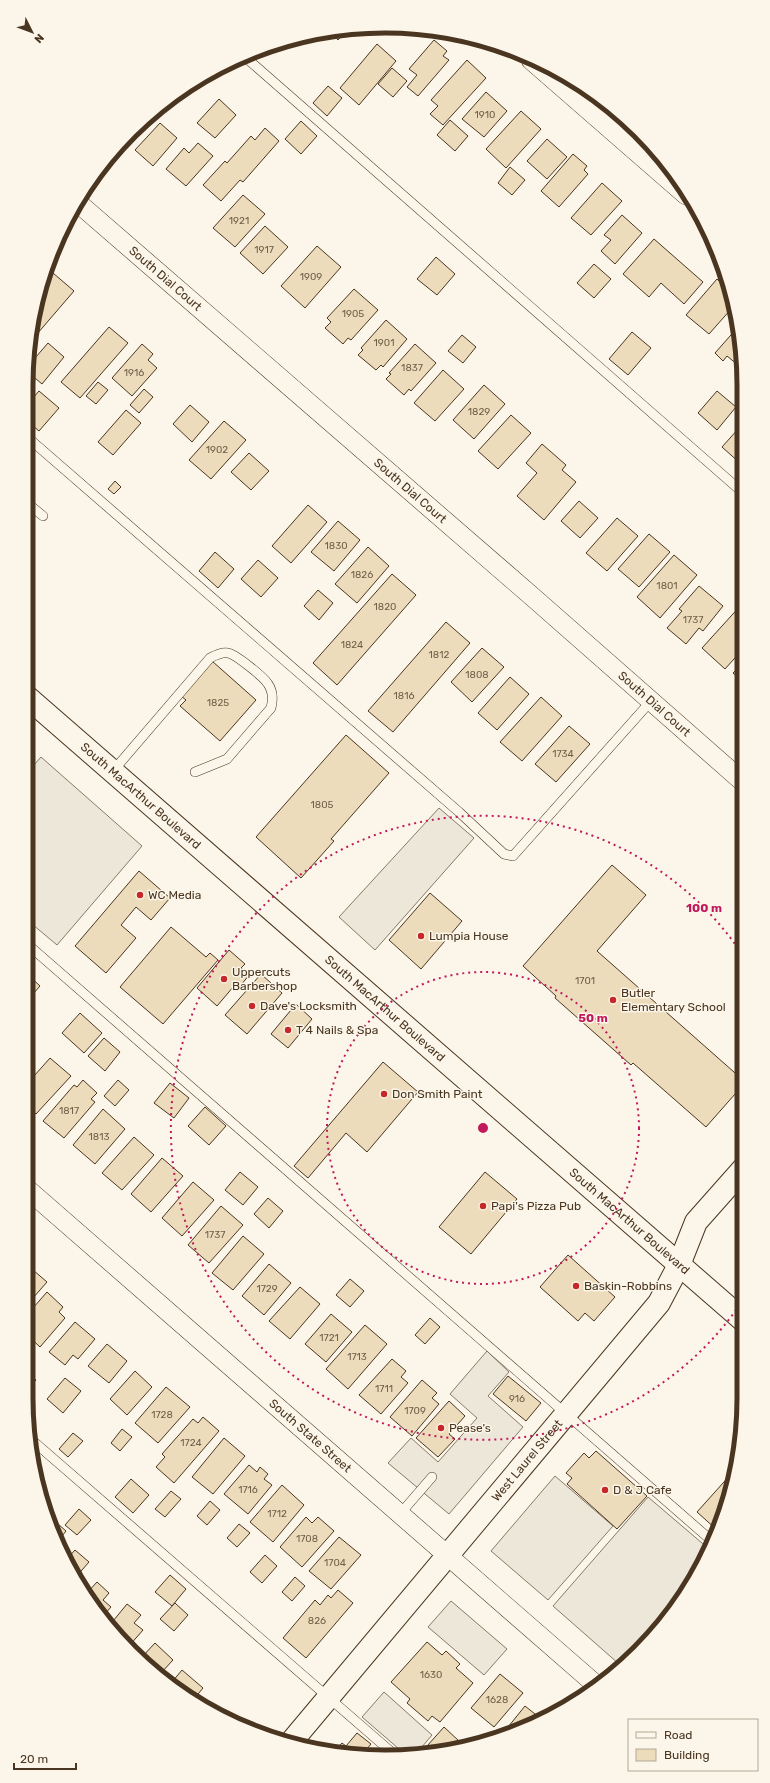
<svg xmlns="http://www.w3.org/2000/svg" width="770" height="1783" viewBox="0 0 770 1783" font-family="Rubik,sans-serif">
  <rect width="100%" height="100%" fill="#fbf6e9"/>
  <path fill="#ede7d9" stroke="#887966" d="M41,757L142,846L57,945L26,919V774Z
    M439,808L474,838L375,950L339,917Z
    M487,1351L509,1372L488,1396L523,1427L449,1514L388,1463L411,1438L438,1462L477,1418L450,1394Z
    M555,1476L613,1526L548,1600L491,1551Z
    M648,1497L709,1549L696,1577L655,1635L619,1664L553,1606Z
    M451,1601L507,1649L484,1675L428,1627Z
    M384,1692L432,1735L416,1754L406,1755L362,1717Z"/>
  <path fill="#ecdcbc" stroke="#4a3520" d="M361,27H378L370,35Z
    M348,29L338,40L330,32Z
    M434,40L447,51L443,56L449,60L418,96L407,87L417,75L409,69Z
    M377,44L396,61L359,105L340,88Z
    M467,60L486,78L443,125L430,114L438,106L431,100Z
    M392,68L407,81L393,97L378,84Z
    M328,86L342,98L327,116L313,103Z
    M486,92L507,111L484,137L462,119Z
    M219,99L236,115L215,138L197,123Z
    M521,111L541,129L506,168L486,149Z
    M450,120L468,136L455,151L437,135Z
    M301,121L317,136L301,154L285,139Z
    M160,123L177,138L153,166L135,150Z
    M265,128L279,141L243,182L240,180L221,201L203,185L225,161L227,163L251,136L255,140Z
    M547,139L567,157L547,179L527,161Z
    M198,143L213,156L186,186L166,169L184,148L189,153Z
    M573,154L587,166L584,170L588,174L559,207L541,191Z
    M510,167L525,180L512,195L498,183Z
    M602,183L622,201L591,235L571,218Z
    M243,195L265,214L235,247L213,228Z
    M622,215L642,233L615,264L601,251L611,240L604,235Z
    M265,226L288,247L263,274L240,253Z
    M654,239L703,282L684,304L661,283L649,297L623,274Z
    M317,246L341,267L305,308L281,286Z
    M436,257L455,274L437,295L417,279Z
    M594,264L611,279L594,298L577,283Z
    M53,273L74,291L37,334L35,332L43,284Z
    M717,279L725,287L732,308L709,334L686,315Z
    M354,289L378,310L351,340L348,338L343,344L325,328L331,322L327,318Z
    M386,320L407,339L383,367L381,365L376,370L358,355L363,350L361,348Z
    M109,327L128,343L80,398L61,382Z
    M738,327L741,338V361L738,365L727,356L723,361L715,353Z
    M632,332L651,348L628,375L609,359Z
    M462,335L476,347L463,363L448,351Z
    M48,343L64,357L42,384L28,372L29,365Z
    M142,344L153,354L148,360L157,368L132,396L112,378Z
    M415,344L436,363L411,391L409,389L404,395L386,379L391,374L389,373Z
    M443,370L464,389L435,421L414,403Z
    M98,382L108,390L96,404L86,396Z
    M484,385L505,404L474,439L453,420Z
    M144,389L153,397L139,413L130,405Z
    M39,391L59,408L39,431L26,420V406Z
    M717,391L736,407L717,430L698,413Z
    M190,405L209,422L192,442L173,424Z
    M126,410L141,423L113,455L98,442Z
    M511,415L531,433L498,469L478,451Z
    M224,421L246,440L211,479L189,460Z
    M739,428L741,430V464L722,447Z
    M542,444L566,465L562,470L576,482L544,520L517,496L537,473L526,463Z
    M249,453L269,471L251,490L231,472Z
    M115,481L121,487L114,494L108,489Z
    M579,501L598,518L580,538L561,521Z
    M308,505L327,522L291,563L272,546Z
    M617,518L638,536L607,571L586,553Z
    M338,521L360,540L334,571L311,552Z
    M649,534L670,552L639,587L618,569Z
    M368,547L389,566L357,603L335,584Z
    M215,552L234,569L218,588L199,571Z
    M674,555L697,575L660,618L637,597Z
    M258,560L278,578L261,597L241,579Z
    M392,574L416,595L337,685L313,663Z
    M699,586L723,606L703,631L699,628L686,644L667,628L682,611L679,609Z
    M318,590L333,603L319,620L304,606Z
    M742,604V650L725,669L702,648Z
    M446,622L470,643L393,732L368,711Z
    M482,648L504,667L472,702L451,682Z
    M212,661L256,700L220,741L180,706L186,700L181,696Z
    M742,664V681L733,673Z
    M510,677L529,694L497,730L478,713Z
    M541,697L562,716L522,761L500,742Z
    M569,726L590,744L556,782L535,764Z
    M346,735L389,773L331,839L334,841L301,878L256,837Z
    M612,865L646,895L597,951L743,1080V1085L706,1127L633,1063L631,1065L555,998L556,996L523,966Z
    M139,871L170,898L151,920L136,907L121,925L136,938L106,973L75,946Z
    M430,893L462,921L421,969L389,940Z
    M171,927L206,957L210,953L218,960L163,1024L120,987Z
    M229,950L245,964L241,968L249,975L238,989L234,986L217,1006L197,988Z
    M26,973L40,986L26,1002Z
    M261,974L282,993L247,1034L225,1015Z
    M296,1004L312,1019L288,1048L271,1034Z
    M80,1013L102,1033L84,1053L62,1033Z
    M104,1038L120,1052L105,1071L88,1056Z
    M26,1050L34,1057L26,1067Z
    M50,1058L71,1076L36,1114L26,1105V1085Z
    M383,1062L418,1092L367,1152L346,1133L308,1178L294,1166Z
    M83,1080L97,1093L91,1099L95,1102L64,1138L43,1121L74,1085L77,1087Z
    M118,1080L129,1090L115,1106L104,1096Z
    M170,1083L189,1098L174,1118L154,1103Z
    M205,1107L226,1126L209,1145L188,1126Z
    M103,1109L125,1129L95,1164L73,1145Z
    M134,1137L154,1155L122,1190L102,1173Z
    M162,1158L183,1176L151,1212L131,1194Z
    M240,1172L258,1187L243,1205L225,1190Z
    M485,1172L517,1199L471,1254L439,1227Z
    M193,1182L214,1200L182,1236L162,1218Z
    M268,1198L283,1211L269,1228L254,1214Z
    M221,1206L243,1225L209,1263L188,1245Z
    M243,1236L264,1254L233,1290L212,1273Z
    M568,1255L615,1297L594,1321L585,1313L578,1321L540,1287Z
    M26,1264L47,1282L26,1306Z
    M269,1264L291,1283L264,1315L242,1296Z
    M350,1279L364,1291L350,1307L336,1295Z
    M300,1287L320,1304L290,1339L269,1321Z
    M47,1292L63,1307L59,1312L65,1318L40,1347L26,1334V1316Z
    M331,1314L352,1332L326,1362L305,1344Z
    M430,1318L440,1327L425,1344L415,1335Z
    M75,1322L95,1339L78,1359L73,1355L65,1365L49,1352Z
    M365,1325L387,1344L348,1389L326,1369Z
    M107,1344L127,1361L109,1383L88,1366Z
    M392,1359L406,1371L401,1377L408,1383L381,1414L359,1395Z
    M135,1371L152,1387L127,1415L110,1399Z
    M26,1372L36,1380L26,1391Z
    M508,1376L541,1403L526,1421L493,1394Z
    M65,1378L81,1391L63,1413L47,1399Z
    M422,1380L437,1393L432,1398L439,1404L412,1436L390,1417Z
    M166,1387L190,1407L158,1443L135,1423Z
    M449,1401L465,1416L449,1434L455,1439L438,1457L416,1438Z
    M203,1417L219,1431L174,1483L156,1467L165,1457L162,1454L193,1419L198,1423Z
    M122,1429L132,1437L120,1451L111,1443Z
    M73,1433L83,1441L68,1457L59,1449Z
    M224,1438L245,1456L213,1494L192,1477Z
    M596,1451L647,1496L617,1529L567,1484L572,1478L566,1473L584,1453L589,1458Z
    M249,1465L257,1472L260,1467L268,1474L264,1479L272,1485L248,1514L224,1494Z
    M732,1473L725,1514L717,1530L697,1512Z
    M131,1479L149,1495L133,1513L115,1497Z
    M282,1485L304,1505L273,1542L250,1522Z
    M171,1491L181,1499L165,1517L155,1509Z
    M210,1501L220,1510L207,1525L197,1516Z
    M79,1509L91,1520L77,1535L65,1525Z
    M50,1517L66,1531L58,1541L48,1519Z
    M306,1517L312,1523L318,1517L334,1531L302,1567L280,1547Z
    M239,1524L250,1533L237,1547L227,1538Z
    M339,1537L361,1555L331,1589L309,1571Z
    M75,1550L89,1562L75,1578L82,1584L80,1586L74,1577L66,1560Z
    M265,1555L277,1566L262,1583L250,1572Z
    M170,1575L186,1589L172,1606L155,1592Z
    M295,1577L305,1586L292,1601L282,1592Z
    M97,1582L109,1593L103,1600L111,1607L102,1617L86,1594Z
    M338,1590L353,1603L306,1658L283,1638L315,1600L320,1605L328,1595L331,1598Z
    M175,1603L188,1615L174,1631L160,1619Z
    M127,1604L141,1615L134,1623L143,1630L129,1646L115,1635L109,1626Z
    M427,1642L442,1655L446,1651L460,1664L456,1668L473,1683L440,1722L432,1716L428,1721L407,1703L410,1699L391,1682Z
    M155,1643L173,1660L161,1673L142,1657Z
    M182,1670L203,1688L194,1699L172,1682Z
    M500,1674L523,1693L494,1727L471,1708Z
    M525,1706L540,1718L504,1732Z
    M444,1727L460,1742L453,1750L434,1752L427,1746Z
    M357,1733L371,1744L362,1755L334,1752L342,1743L346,1746Z"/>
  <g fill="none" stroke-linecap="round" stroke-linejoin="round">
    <defs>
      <path id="lane" d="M244,56L741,491
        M26,436L459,812L504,854L513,856L651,701
        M26,502L43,516
        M113,771L210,658C216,655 222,652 228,653C235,654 264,677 268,684C273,691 273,700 271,708L227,759L195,772
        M26,943L712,1541
        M33,1441L396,1756
        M400,1514L432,1477"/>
      <g id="street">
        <path d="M531,60L686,195"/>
        <path id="s1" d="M77,202L535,599L742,781"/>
        <path id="s2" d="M26,1188L595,1684"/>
      </g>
      <g id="secondary">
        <path id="s3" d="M26,696L744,1321"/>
        <path id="s4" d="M292,1741L659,1303L679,1265L696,1222L743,1169"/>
      </g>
    </defs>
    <use href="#lane" stroke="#4a3520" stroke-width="10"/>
    <use href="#street" stroke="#4a3520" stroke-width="20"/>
    <use href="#secondary" stroke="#4a3520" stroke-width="24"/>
    <use href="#lane" stroke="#fbf6e9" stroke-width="9"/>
    <use href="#street" stroke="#fbf6e9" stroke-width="19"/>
    <use href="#secondary" stroke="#fbf6e9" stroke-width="22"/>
  </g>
  <g fill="none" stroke="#c2185b" stroke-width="2" stroke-dasharray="2 4">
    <circle cx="483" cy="1128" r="156"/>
    <path d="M743 1300A312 312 0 1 1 742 954"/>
  </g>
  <g fill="#c62828" stroke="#fbf6e9" stroke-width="1.5">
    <circle cx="140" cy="895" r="4"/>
    <circle cx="421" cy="936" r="4"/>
    <circle cx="224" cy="979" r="4"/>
    <circle cx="613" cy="1000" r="4"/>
    <circle cx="252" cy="1006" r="4"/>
    <circle cx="288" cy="1030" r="4"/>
    <circle cx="384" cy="1094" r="4"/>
    <circle cx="483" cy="1206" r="4"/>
    <circle cx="576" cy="1286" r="4"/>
    <circle cx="441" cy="1428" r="4"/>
    <circle cx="605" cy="1490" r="4"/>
  </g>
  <g text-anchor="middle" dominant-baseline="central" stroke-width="3" stroke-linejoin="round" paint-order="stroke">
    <g font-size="10" fill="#725f47">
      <text x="485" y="115">1910</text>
      <text x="239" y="221">1921</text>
      <text x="264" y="250">1917</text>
      <text x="311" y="277">1909</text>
      <text x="353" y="314">1905</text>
      <text x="384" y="343">1901</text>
      <text x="412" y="368">1837</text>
      <text x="134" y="373">1916</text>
      <text x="479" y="412">1829</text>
      <text x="217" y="450">1902</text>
      <text x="336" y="546">1830</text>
      <text x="362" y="575">1826</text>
      <text x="667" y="586">1801</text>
      <text x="385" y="607">1820</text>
      <text x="693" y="620">1737</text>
      <text x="352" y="645">1824</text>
      <text x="439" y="655">1812</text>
      <text x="477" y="675">1808</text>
      <text x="404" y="696">1816</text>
      <text x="218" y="703">1825</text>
      <text x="563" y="754">1734</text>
      <text x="322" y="805">1805</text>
      <text x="585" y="981">1701</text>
      <text x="69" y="1111">1817</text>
      <text x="99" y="1137">1813</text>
      <text x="215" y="1235">1737</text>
      <text x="267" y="1289">1729</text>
      <text x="329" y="1338">1721</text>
      <text x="357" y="1357">1713</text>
      <text x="384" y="1389">1711</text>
      <text x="517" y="1399">916</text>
      <text x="415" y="1411">1709</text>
      <text x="162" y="1415">1728</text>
      <text x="191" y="1443">1724</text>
      <text x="248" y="1490">1716</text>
      <text x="277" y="1514">1712</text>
      <text x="307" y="1539">1708</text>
      <text x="335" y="1563">1704</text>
      <text x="317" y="1621">826</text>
      <text x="431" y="1675">1630</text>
      <text x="497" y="1700">1628</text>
    </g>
    <g font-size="12" fill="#4a3520" stroke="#fbf6e9">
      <text stroke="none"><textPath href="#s1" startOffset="117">South Dial Court</textPath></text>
      <text stroke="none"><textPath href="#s1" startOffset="441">South Dial Court</textPath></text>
      <text stroke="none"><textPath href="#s1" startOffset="765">South Dial Court</textPath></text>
      <text stroke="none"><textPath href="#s3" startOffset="152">South MacArthur Boulevard</textPath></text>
      <text stroke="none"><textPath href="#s3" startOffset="476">South MacArthur Boulevard</textPath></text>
      <text stroke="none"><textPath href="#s3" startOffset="800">South MacArthur Boulevard</textPath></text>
      <text stroke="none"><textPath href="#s2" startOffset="377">South State Street</textPath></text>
      <text stroke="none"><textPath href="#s4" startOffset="366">West Laurel Street</textPath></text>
    </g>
    <g font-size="12" fill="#4a3520" stroke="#fbf6e9" text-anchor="start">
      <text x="148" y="895">WC Media</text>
      <text x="429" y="936">Lumpia House</text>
      <text x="232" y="972">Uppercuts<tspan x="232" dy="14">Barbershop</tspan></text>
      <text x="621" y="993">Butler<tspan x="621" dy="14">Elementary School</tspan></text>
      <text x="260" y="1006">Dave's Locksmith</text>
      <text x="296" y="1030">T 4 Nails &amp; Spa</text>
      <text x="392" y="1094">Don Smith Paint</text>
      <text x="491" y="1206">Papi's Pizza Pub</text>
      <text x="584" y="1286">Baskin-Robbins</text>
      <text x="449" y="1428">Pease's</text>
      <text x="613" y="1490">D &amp; J Cafe</text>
    </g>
  </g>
  <path d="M0 0H770V1783H0ZM385 33H385A352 352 0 0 1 737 385V1398A352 352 0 0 1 385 1750H385A352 352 0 0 1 33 1398V385A352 352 0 0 1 385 33Z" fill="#fbf6e9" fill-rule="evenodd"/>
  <path fill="none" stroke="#4a3520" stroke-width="5" d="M385 33H385A352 352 0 0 1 737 385V1398A352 352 0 0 1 385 1750H385A352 352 0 0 1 33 1398V385A352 352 0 0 1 385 33Z"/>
  <circle cx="483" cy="1128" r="6" fill="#c2185b" stroke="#fbf6e9" stroke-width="2"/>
  <g font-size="12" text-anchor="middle" font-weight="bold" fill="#c2185b" stroke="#fbf6e9" stroke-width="3" stroke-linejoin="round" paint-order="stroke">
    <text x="704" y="912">100 m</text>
    <text x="593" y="1022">50 m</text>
  </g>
  <rect x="628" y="1719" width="130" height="52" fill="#fbf6e9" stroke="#b4a999"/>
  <rect x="636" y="1732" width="20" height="6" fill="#fbf6e9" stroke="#b4a999"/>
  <text x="664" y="1739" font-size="12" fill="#4a3520">Road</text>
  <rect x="636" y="1749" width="20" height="12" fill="#ecdcbc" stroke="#b4a999"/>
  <text x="664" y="1759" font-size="12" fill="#4a3520">Building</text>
  <g transform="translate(32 32) rotate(132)" stroke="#fbf6e9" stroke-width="3" paint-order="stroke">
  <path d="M0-3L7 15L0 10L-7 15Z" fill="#4a3520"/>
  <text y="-6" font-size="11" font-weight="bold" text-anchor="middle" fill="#4a3520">N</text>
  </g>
  <path d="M14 1763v6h62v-6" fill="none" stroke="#4a3520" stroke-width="2"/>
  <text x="20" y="1763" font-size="12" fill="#4a3520" stroke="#fbf6e9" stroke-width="3" paint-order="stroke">20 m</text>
</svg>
